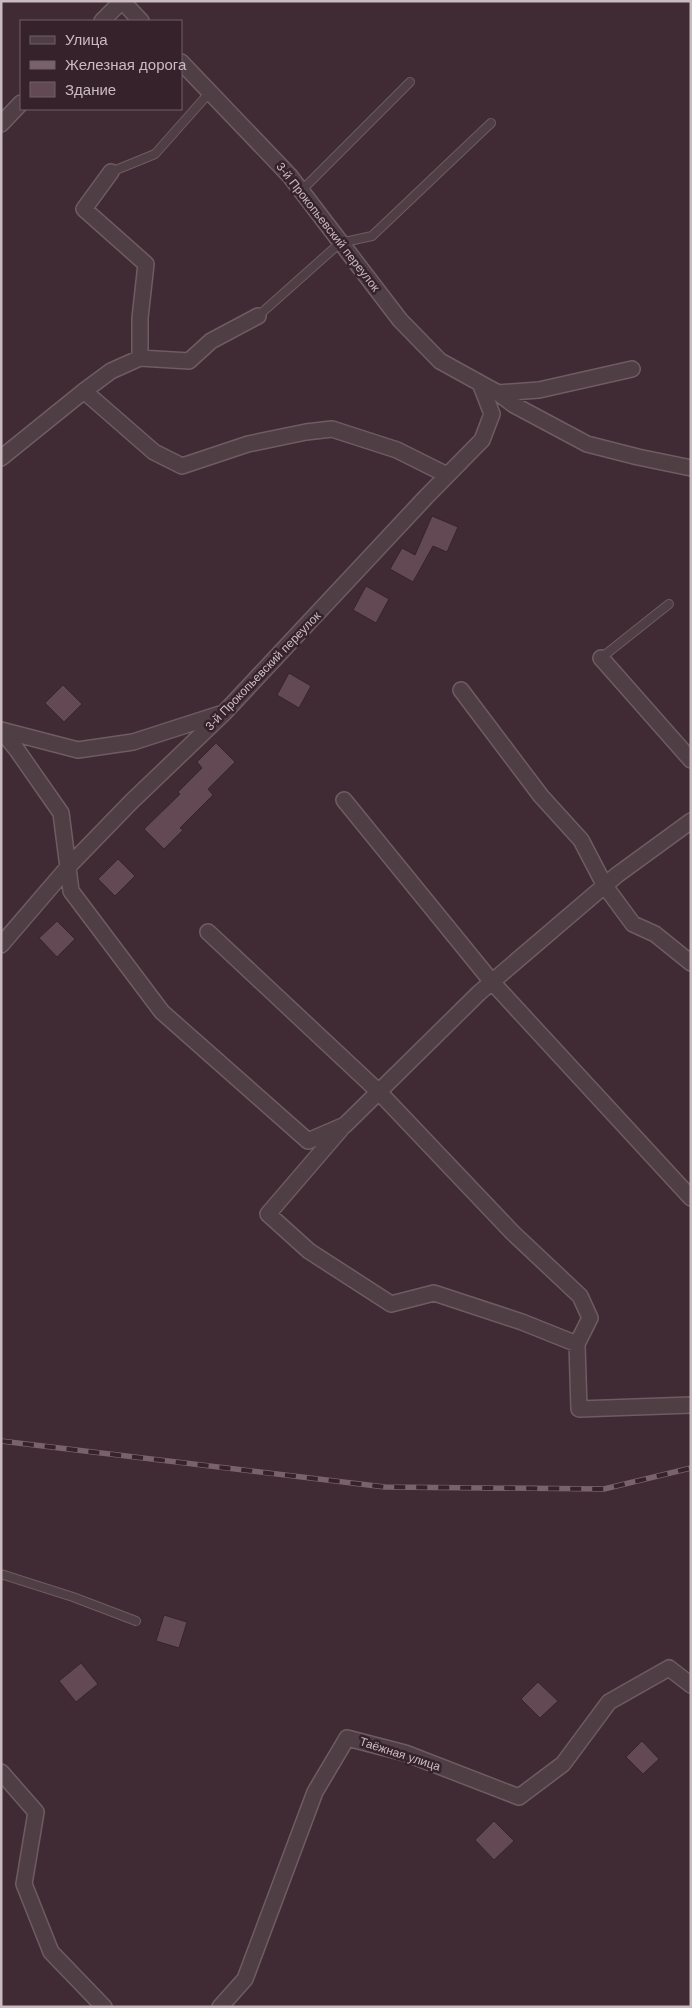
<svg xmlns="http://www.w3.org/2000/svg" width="692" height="2008" viewBox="0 0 692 2008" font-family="Arial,sans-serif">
  <rect width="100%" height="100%" fill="#402a33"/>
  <path fill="#624953" stroke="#38242c" d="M432,516L458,527L447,552L433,546L413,582L390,569L402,548L415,555Z
    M366,586L389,599L376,623L353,610Z
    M289,673L311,686L299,708L277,695Z
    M63,685L82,704L64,722L45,703Z
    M216,743L235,762L208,789L213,795L180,828L183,830L164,849L144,829L180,794L178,792L202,768L197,762Z
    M118,859L135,876L115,896L98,879Z
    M57,921L75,939L57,957L39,938Z
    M164,1615L187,1622L179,1648L156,1641Z
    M81,1663L98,1684L76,1702L59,1681Z
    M538,1682L558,1701L540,1718L521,1699Z
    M642,1741L659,1759L643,1774L626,1757Z
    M494,1821L514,1841L494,1860L475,1840Z"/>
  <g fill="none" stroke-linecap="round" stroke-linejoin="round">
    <defs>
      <path id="service" d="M111,172L155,154L210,92
        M301,191L410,82
        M258,316L340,243L372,236L491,123
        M601,658L669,604
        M1,1574L73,1597L136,1621"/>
      <path id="minor" d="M122,1L141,21
        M102,21L122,1
        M181,62L290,176L400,320L440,361L498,393L539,390L632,369
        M1,124L21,103
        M111,172L84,209L146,264L140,318V358
        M84,391L111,371L140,358L189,361L211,341L258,316
        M498,393L514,405L587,444L638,457L691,468
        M1,458L84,391L154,452L182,466L248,444L306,432L332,429L397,450L447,475
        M601,658L691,760
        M461,690L541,796L581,840L605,886L633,924L655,934L691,963
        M1,730L17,750L61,813L71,891L162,1012L308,1141L345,1125L479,993L617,875L691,821
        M1,730L78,750L133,742L220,714
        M344,800L492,982L691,1198
        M208,932L379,1092L513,1233L580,1296L590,1318L577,1344
        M1,945L68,867L131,802L224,713L426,497L482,440L492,414L480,383
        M341,1129L268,1214L309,1251L391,1304L434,1293L522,1322L577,1344L579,1409L691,1405
        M1,1772L36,1812L24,1884L51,1952L104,2007
        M220,2007L245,1979L315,1792L347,1738L405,1753L519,1797L563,1764L609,1702L669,1668L691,1685"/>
    </defs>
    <use href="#service" stroke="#6e5c63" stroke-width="10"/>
    <use href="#minor" stroke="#6e5c63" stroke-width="18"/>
    <use href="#service" stroke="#503e45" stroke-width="8"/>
    <use href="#minor" stroke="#503e45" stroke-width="15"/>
    <defs>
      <path id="rail" d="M1,1441L385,1487L604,1489L691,1468"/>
    </defs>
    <use href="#rail" stroke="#79626b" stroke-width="5.5"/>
    <use href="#rail" stroke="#36222a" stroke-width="4" stroke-dasharray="11" stroke-linecap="butt"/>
  </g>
  <g text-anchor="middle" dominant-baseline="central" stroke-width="5" stroke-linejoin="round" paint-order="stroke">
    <g font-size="12" fill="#cabbc1" stroke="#36222a">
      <text transform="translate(328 227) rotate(52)">3-й Прокопьевский переулок</text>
      <text transform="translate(263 671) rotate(-46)">3-й Прокопьевский переулок</text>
      <text transform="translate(400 1754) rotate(18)">Таёжная улица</text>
    </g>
  </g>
  <rect width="692" height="2008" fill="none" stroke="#cabbc1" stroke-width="5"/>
  <rect x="20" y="20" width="162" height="90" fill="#36222a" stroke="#715f66"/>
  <rect x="30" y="36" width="25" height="8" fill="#503e45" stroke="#715f66"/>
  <text x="65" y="45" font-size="15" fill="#cabbc1">Улица</text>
  <rect x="30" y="61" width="25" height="8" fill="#79626b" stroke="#715f66"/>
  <text x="65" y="70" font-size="15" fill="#cabbc1">Железная дорога</text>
  <rect x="30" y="82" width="25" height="15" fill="#624953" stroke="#715f66"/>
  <text x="65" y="95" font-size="15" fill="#cabbc1">Здание</text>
</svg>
